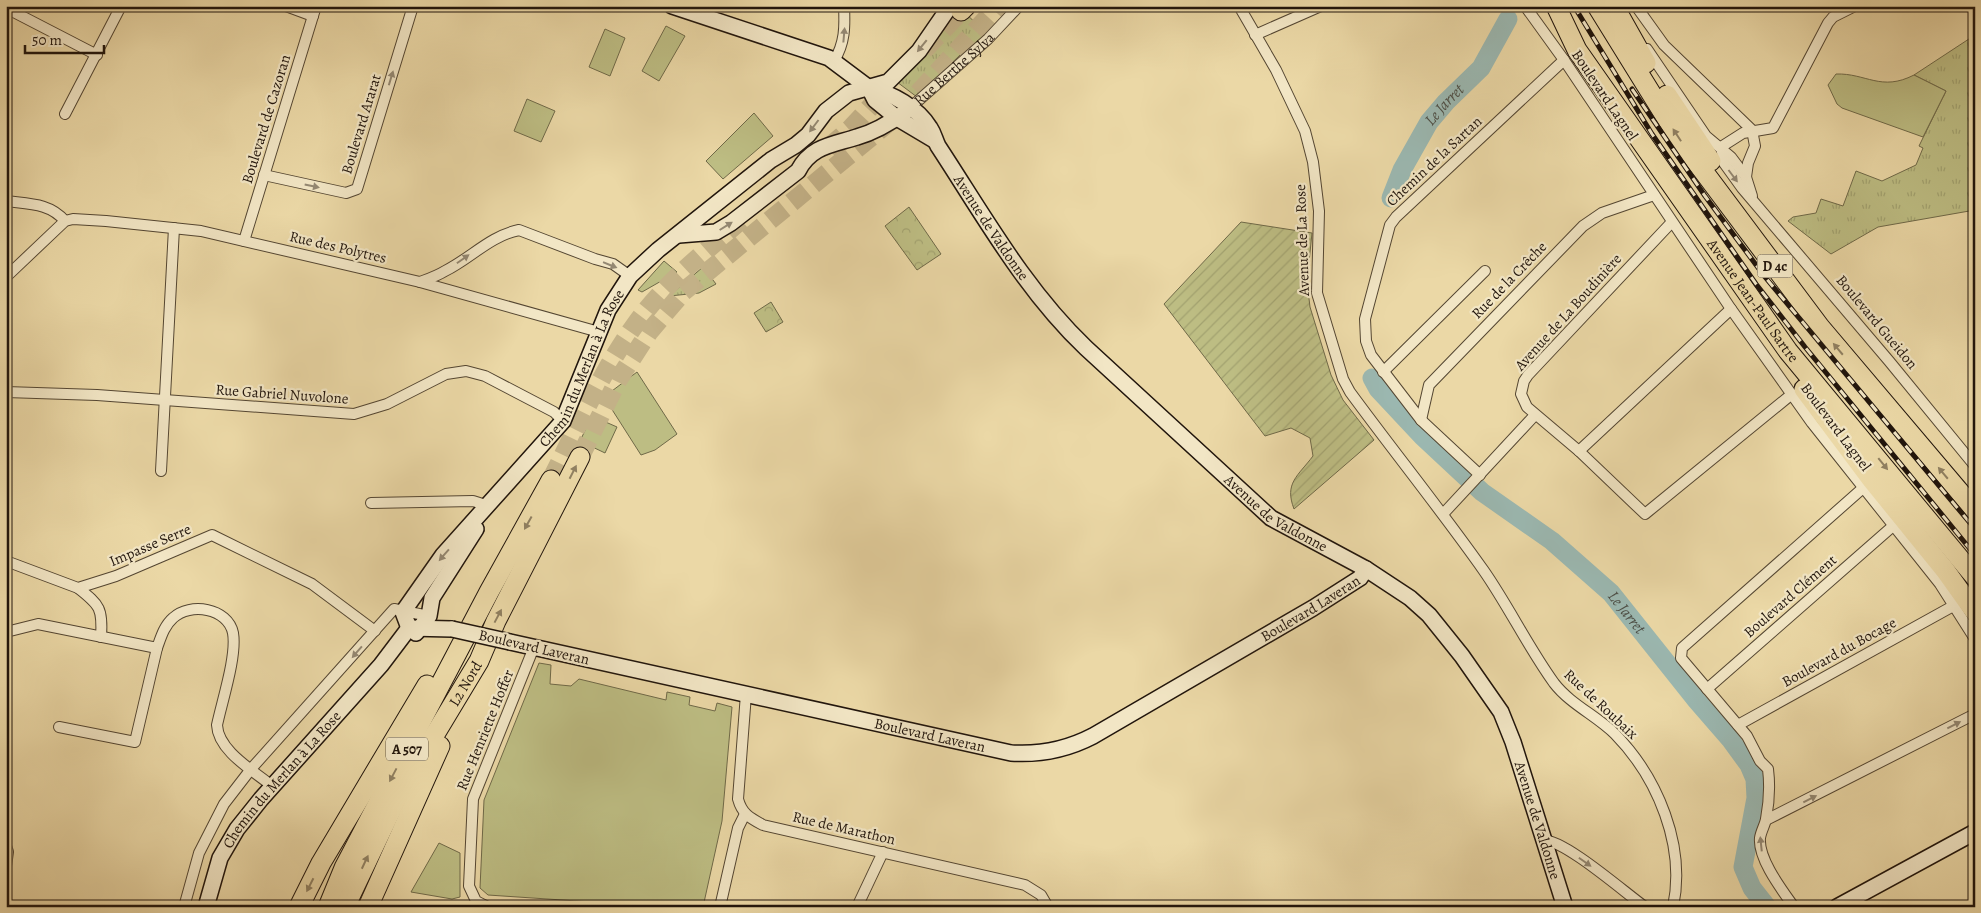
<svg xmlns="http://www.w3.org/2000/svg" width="1981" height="913" viewBox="0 0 1981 913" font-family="Alegreya,serif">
  <defs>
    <pattern id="grass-tufts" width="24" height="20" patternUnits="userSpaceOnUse" patternTransform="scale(1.25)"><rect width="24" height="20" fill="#bdbd83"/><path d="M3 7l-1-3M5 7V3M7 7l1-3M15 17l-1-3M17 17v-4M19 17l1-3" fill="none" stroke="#a2a270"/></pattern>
    <pattern id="park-crowns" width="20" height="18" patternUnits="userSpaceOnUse" patternTransform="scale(1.25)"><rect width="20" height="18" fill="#bdbd83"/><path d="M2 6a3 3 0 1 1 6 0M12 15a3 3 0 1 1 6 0" fill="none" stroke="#a2a270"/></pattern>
    <pattern id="garden-furrows" width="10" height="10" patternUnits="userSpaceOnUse" patternTransform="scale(1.25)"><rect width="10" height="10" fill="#bdbd83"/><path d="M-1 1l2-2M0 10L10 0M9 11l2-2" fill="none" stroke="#a2a270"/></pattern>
  </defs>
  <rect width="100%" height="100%" fill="#ebd8a6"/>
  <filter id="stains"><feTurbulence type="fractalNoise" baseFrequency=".004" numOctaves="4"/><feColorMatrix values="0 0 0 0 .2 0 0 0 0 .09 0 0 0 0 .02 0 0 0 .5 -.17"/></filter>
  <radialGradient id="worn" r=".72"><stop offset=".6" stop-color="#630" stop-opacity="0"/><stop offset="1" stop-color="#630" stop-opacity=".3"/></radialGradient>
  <path fill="url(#grass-tufts)" stroke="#6f6948" d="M958,6L987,34L961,54L917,97L897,82Z
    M1975,35V210L1878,227L1831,254L1788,221L1793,217L1816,213L1821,199L1843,206L1856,171L1882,181L1916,165L1923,148L1919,146L1946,91L1914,75Z
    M664,261L677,272L642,292L638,290Z
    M703,267L716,284L699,293L669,296Z"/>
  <path fill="url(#park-crowns)" stroke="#6f6948" d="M909,207L941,254L917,270L885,226Z
    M771,302L783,322L766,332L754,313Z"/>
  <path fill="url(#garden-furrows)" stroke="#6f6948" d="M1241,222L1312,233L1307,282L1310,307L1331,375L1343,400L1374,440L1294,509C1284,483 1298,476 1313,456L1310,438L1291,428L1265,436L1164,304Z"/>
  <path fill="#bdbd83" stroke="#6f6948" d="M666,26L685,36L659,81L642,71Z
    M605,29L625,38L610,76L589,67Z
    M1836,74C1866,73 1881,92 1914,75L1946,91L1923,137L1842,108L1837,104L1828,85Z
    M527,99L555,111L541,142L514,131Z
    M754,113L773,136L723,179L706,161Z
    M637,372L677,434L655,450L641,455L604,397Z
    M592,416L617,427L605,453L580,441Z
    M539,663L551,665L550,684L571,686L579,679L666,700L667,692L690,697L689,705L715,711L717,703L732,707L722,821L703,907H666L488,895L480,888L484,800Z
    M439,843L460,853V897L452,899L411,892Z"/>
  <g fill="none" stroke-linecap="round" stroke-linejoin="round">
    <g stroke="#9bb8b1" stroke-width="19">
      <path id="s1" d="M1391,198L1402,170L1429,122L1446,102L1481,68L1508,19"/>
      <path id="s2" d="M1372,378L1378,389L1422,436L1482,492L1552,541L1611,593L1697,701L1730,739L1749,765L1755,779L1756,798L1743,867L1752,888L1767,907"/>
    </g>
    <path stroke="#c3b187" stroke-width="19" stroke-dasharray="19 9" stroke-linecap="butt" d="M924,50L961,11
      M828,148L850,129L888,88
      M580,457L618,380L649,332L683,292L900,113L998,6
      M551,480C577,428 601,372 635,325C664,284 704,253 741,220"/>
    <defs>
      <g id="street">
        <path d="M286,6L313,16"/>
        <path d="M1239,6L1276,70L1305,131L1313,162L1319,211L1317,293L1343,379L1350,392C1394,452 1441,510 1484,571C1509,607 1528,647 1554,683C1570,704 1597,716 1615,734C1658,778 1686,846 1673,907"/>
        <path d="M1525,6L1564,60L1731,309L1812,423L1940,584L1975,639"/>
        <path d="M1636,6L1664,45L1752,130L1755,146L1748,163L1746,177"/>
        <path d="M1855,6L1833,17L1828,23L1773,128L1743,133L1721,147L1724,163L1742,188L1889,361L1975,466"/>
        <path d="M6,8L97,55"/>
        <path d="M1255,35L1321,6"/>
        <path d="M1647,49L1706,136L1731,157L1746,177L1752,196"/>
        <path d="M834,61C845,43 845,27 844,6"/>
        <path id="s3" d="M910,108L988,39L1019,6"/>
        <path d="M65,114L121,6"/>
        <path d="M264,175L346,193L357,189L413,6"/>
        <path d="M6,201C29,204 50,203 65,221"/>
        <path d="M1671,223L1528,375L1524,381L1521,394L1527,407L1579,451L1645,514L1792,394"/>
        <path d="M244,241L316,6"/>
        <path d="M6,277L65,221L73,219L106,221L201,231L420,282L599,332"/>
        <path d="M420,282C428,279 437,276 445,271C471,258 490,236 519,230L595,259L613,264L630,276"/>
        <path d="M1383,372L1485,271"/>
        <path d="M6,392L97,395L354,414L387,404L446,374L466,371L485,376L554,412L563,421"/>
        <path d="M1421,420L1429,385L1583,226L1602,213L1654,195"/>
        <path d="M1579,451L1731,309"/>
        <path d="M161,471L174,228"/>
        <path d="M1480,475L1421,420L1371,355L1366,341L1365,319L1390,225L1396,217L1564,60"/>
        <path d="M371,503L473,501L489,506"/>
        <path d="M1443,514L1535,415"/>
        <path d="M6,561L78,588L116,576L212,535L312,584L375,631"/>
        <path d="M78,588C100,605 103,609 101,637"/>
        <path d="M6,632L38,624L157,648C161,637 164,626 173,618C190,602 228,608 233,633C237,656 222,701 217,725C218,751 254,771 272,786"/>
        <path d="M1707,689L1893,526"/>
        <path d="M746,694L738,799C742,814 750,818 763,825L1025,885L1041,895L1048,907"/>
        <path d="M1738,725L1955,605"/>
        <path d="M59,727L135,742L157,648"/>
        <path d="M1766,820L1975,714"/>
        <path d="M1543,840C1565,840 1624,892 1645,907"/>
        <path d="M6,846L8,852L6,866"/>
        <path d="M184,907L199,853L224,804L251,769L394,609L429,616"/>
        <path d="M488,907L476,901L469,886L473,799L534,647"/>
        <path d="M720,907L738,828L745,814"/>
        <path d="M857,907L883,852"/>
        <path d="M1794,907C1782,890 1758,859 1760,838C1761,831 1765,825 1766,819C1769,803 1770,785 1768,769L1760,761L1747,736L1681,658L1682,648L1863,488"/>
      </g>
      <g id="secondary">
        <path d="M672,6L829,58L869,88L875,100L897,118L934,140"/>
        <path id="s4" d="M869,88C892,93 918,108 930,128C934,134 935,140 938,146C984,216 1025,290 1086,348L1271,518L1366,569L1410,598L1429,615L1462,656L1501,712L1513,742L1565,907"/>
        <path d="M679,235L716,232L731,223L798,171C811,146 832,145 857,137C875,132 890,123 905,112"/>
        <path id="s5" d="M409,628L403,612L443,555L563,421L608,310L630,276L658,250L771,160L796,145L808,135L826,111L849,93L888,82L919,51L950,6"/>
        <path d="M416,633L429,616L432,598L476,529"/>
        <path id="s6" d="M510,642L1011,753C1041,755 1068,749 1093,736L1313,608L1360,578L1366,569"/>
        <path id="s7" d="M206,907L220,858L237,829L261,799L381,665L409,628L452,629"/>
        <path d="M1837,907L1975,832"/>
      </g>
      <g id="highway">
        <path id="s8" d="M1556,6L1577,50L1788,351L1975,577"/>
        <path d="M1597,6L1680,140L1820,327L1975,510"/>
        <path d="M1614,6L1646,63"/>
        <path d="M961,11L966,6"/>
        <path d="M1667,95L1711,161"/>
        <path d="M1804,389L1872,480L1945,570L1975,612"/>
        <path d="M299,907L321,863L427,685"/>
        <path d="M328,907L344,868L489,592L551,480"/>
        <path id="s9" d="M345,907L399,794L479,661L496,621L580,457"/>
        <path d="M368,907L440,746"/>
      </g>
    </defs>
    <use href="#street" stroke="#544632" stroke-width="12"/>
    <use href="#secondary" stroke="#21150c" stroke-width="18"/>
    <use href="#highway" stroke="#21150c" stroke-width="21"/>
    <use href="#street" stroke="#f2e6c5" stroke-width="10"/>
    <use href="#secondary" stroke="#f2e6c5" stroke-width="15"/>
    <use href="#highway" stroke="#ebd8a6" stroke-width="19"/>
    <defs>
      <path id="rail" d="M1574,6L1652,134L1756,284L1805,347L1975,555
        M1632,89L1705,196L1765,277L1975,529"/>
    </defs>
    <use href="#rail" stroke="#21150c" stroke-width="5"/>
    <use href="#rail" stroke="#f2e6c5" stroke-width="3" stroke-dasharray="9" stroke-linecap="butt"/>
    <defs>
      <path id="secondary-bridge" d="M452,629L510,642"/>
    </defs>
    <use href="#secondary-bridge" stroke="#21150c" stroke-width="18" stroke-linecap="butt"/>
    <use href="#secondary-bridge" stroke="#f2e6c5" stroke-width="15"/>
  </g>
  <defs><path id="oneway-solid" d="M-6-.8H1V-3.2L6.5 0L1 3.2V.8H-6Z" transform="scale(1.25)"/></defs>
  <g fill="#948872">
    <use href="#oneway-solid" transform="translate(844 35) rotate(-85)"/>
    <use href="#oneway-solid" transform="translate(922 46) rotate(129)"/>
    <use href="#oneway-solid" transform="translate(391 78) rotate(-73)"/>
    <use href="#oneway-solid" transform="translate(814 126) rotate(127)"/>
    <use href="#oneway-solid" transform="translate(1733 176) rotate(53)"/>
    <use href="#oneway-solid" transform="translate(312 186) rotate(12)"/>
    <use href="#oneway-solid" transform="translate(726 226) rotate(-32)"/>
    <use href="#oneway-solid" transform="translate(463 259) rotate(-35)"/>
    <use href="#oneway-solid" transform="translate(610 265) rotate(22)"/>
    <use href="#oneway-solid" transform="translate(444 555) rotate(131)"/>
    <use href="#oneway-solid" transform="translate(357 652) rotate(131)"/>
    <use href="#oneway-solid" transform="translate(1954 725) rotate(-27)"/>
    <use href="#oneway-solid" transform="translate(1810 799) rotate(-27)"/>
    <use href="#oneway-solid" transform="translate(1761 844) rotate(-96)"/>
    <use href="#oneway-solid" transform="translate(1585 862) rotate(35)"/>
  </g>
  <g fill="#908061">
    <use href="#oneway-solid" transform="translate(1677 135) rotate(-123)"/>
    <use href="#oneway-solid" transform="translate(1838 349) rotate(-130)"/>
    <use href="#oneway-solid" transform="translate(1883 464) rotate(51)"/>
    <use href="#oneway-solid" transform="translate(573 472) rotate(-63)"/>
    <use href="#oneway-solid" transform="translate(1943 473) rotate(-130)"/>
    <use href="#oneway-solid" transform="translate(528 523) rotate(119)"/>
    <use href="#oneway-solid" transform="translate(498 616) rotate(-62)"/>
    <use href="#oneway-solid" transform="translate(393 775) rotate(118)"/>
    <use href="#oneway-solid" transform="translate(365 862) rotate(-65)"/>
    <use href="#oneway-solid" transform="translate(310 885) rotate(117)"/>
  </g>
  <g text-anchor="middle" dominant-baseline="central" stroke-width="4.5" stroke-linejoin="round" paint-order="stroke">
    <g fill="#f2e6c5" stroke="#605444" stroke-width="1">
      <rect x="1757.5" y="254.5" width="35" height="23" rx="4"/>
      <rect x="386" y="737.5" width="42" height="23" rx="4"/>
    </g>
    <g font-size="14" font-weight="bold" fill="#21150c">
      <text x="1775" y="266">D 4c</text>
      <text x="407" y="749">A 507</text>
    </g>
    <g font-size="15" fill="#21150c" stroke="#f2e6c5">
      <text stroke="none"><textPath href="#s3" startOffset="59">Rue Berthe Sylva</textPath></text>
      <text transform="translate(1605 95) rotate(56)">Boulevard Lagnel</text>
      <text transform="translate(266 119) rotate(-73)">Boulevard de Cazoran</text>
      <text transform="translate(361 124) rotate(-73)">Boulevard Ararat</text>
      <text transform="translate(1434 161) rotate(-43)">Chemin de la Sartan</text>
      <text stroke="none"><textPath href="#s4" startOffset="192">Avenue de Valdonne</textPath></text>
      <text transform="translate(1302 240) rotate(-92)">Avenue de La Rose</text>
      <text transform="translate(338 247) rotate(13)">Rue des Polytres</text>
      <text transform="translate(1509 280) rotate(-46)">Rue de la Crêche</text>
      <text stroke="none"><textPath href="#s8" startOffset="355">Avenue Jean-Paul Sartre</textPath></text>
      <text transform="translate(1568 312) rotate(-48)">Avenue de La Boudinière</text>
      <text transform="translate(1877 322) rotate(50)">Boulevard Gueidon</text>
      <text stroke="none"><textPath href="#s5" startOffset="322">Chemin du Merlan à La Rose</textPath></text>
      <text transform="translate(282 394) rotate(4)">Rue Gabriel Nuvolone</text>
      <text transform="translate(1836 427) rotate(53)">Boulevard Lagnel</text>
      <text stroke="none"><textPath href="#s4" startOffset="598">Avenue de Valdonne</textPath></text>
      <text transform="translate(150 545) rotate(-23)">Impasse Serre</text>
      <text transform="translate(1790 596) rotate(-41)">Boulevard Clément</text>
      <text stroke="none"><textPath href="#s6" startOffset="850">Boulevard Laveran</textPath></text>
      <text transform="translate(534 647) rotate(13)">Boulevard Laveran</text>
      <text transform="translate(1839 652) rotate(-29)">Boulevard du Bocage</text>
      <text stroke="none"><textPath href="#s9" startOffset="254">L2 Nord</textPath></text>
      <text transform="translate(1601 704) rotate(43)">Rue de Roubaix</text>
      <text transform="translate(485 730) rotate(-68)">Rue Henriette Hoffer</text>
      <text stroke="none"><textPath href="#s6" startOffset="430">Boulevard Laveran</textPath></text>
      <text stroke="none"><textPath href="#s7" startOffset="151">Chemin du Merlan à La Rose</textPath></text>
      <text stroke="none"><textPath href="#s4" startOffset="1018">Avenue de Valdonne</textPath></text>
      <text transform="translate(844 828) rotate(13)">Rue de Marathon</text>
    </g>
    <g font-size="16" font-style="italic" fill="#4c4e46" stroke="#f2e6c5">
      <text stroke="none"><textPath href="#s1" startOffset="108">Le Jarret</textPath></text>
      <text stroke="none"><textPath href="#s2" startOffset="348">Le Jarret</textPath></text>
    </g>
  </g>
  <rect width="1981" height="913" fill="none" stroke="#ebd8a6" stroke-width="25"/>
  <rect x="8" y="8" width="1966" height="898" fill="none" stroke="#21150c" stroke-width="2.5"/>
  <rect x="12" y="12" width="1956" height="888" fill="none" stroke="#21150c"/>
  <path d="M25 45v8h79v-8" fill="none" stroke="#21150c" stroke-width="2.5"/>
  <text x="32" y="45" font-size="15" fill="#21150c" stroke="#f2e6c5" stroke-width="4" paint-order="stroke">50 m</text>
  <rect width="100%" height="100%" filter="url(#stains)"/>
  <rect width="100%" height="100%" fill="url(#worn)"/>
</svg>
